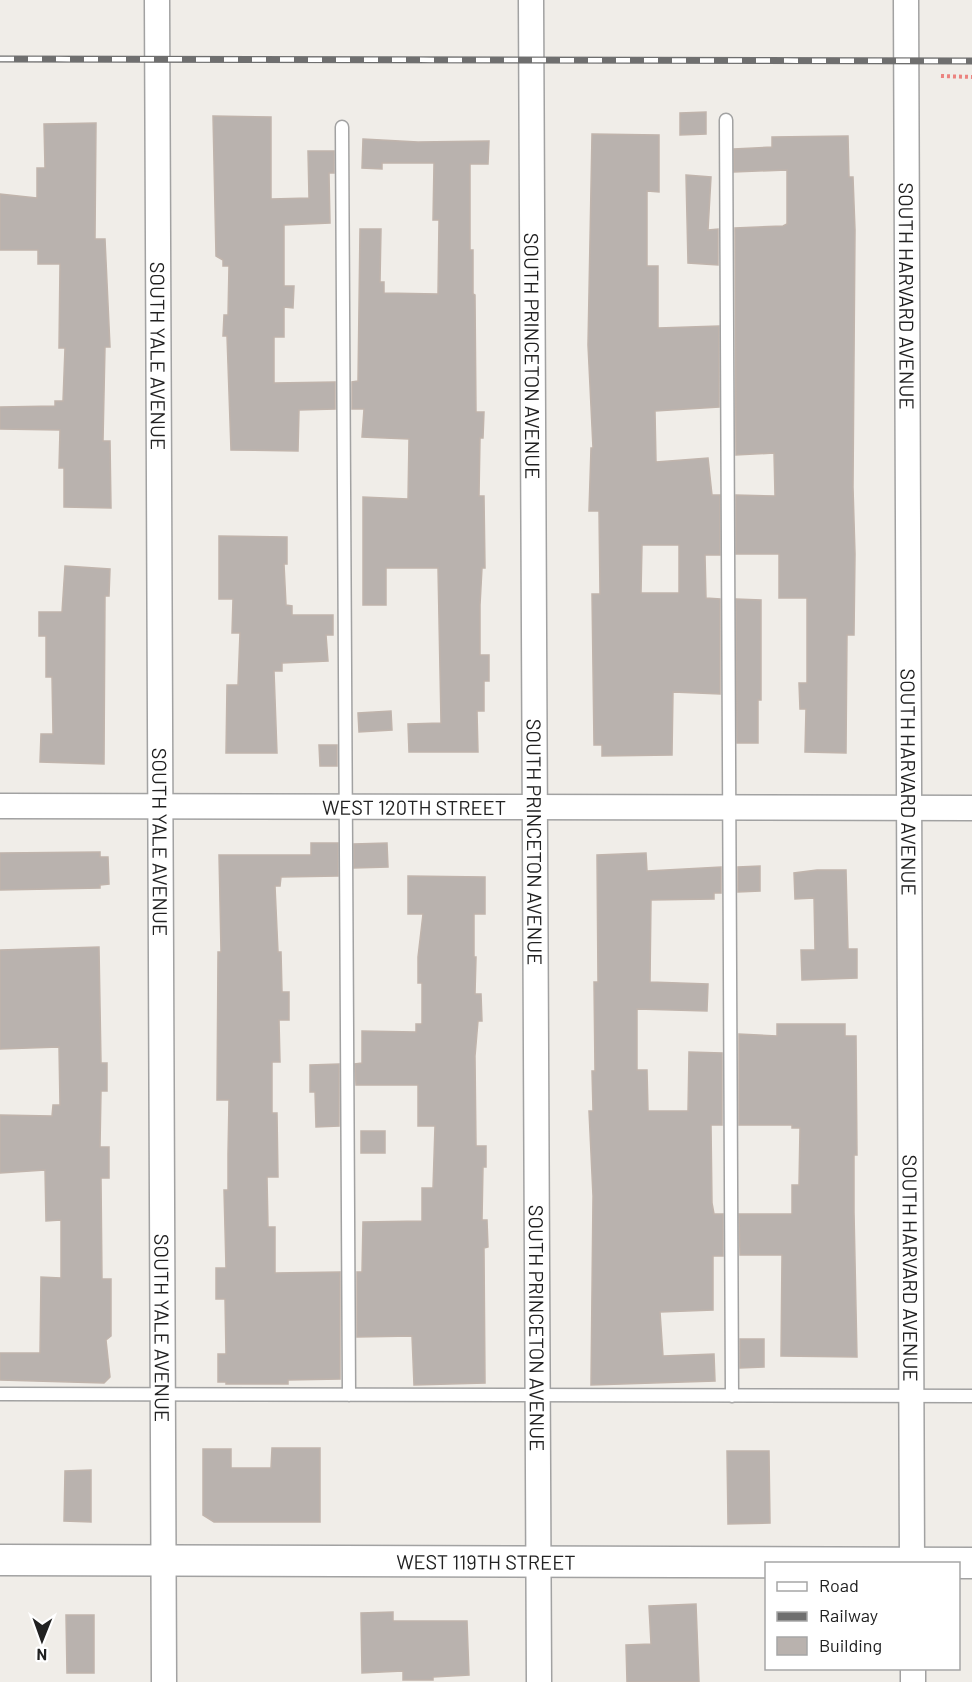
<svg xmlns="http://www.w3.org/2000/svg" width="972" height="1682" viewBox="0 0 972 1682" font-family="Barlow,sans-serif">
  <rect width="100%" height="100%" fill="#f0ede8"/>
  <path fill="#b9b2ae" stroke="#c0b4ac" stroke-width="1.5" fill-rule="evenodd" d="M706,112V134L680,135V113Z
    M213,116L271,117V199L309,198L308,151H334V173H329L330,223L284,225V286H294L293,308L284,307V337H274V383L335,382V409L299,410L298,451L231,450L227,336H223L224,315H228L229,266H223V260L216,256Z
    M96,123L95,239H105L110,347H105L103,441H110L111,508L64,507V468H59L60,430L0,429V407L55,406V401H63L65,348H59L60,264H38V250H0V194L37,198V168H45L44,124Z
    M592,134L659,135V192L647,191V266H658V328L719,326V407L655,411L656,462L708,458L712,495H720V555H705L706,598L720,599V694L673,692L672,755L602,756V745H594L592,594H600L599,511H589L591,448H593L588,345ZM642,545H679V593H641Z
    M848,136L849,177H853L855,230L853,487L855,554L854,635H847L846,753L805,752L806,709H800L799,683H807V598H779V554H736V495L775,496L774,453L736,455L735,228L783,226L787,224V170L734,172V149L772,147V137Z
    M363,139L418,142L489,141L488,164H470V250H473V294L475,295L476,412H484L483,438H480L479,496H484L485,568H482L480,605V655H489V681H484V711H477L478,752H409L408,724L441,723L438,568H386V605H363V497L408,499L409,439L362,437L364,409H352V382L358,381L360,229H381L380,282H384V293L438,294L439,220H433L434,163H382V169L362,168Z
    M686,175L711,177L708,230L718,229V265L688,263Z
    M219,536L287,537V564H284L286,605L292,606V615H333V635H326L328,661L282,663V671H274L277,753H226L227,685H238L240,633H232L233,599H219Z
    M65,566L110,569L109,596H105L104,764L40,762L41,734H53L52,677H46V636H39V612H62Z
    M736,599L761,600V700H758V743H737Z
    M391,711L392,730L359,732L358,713Z
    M319,745H337V766H320Z
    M311,843H338V876L281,877L280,886H275L278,952H281L282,992H289V1020H279L280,1062H272V1113H277L278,1177H267L268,1227H275V1273L340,1272V1379L288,1380V1384H226V1382H218V1354H226L225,1299H216V1268H226L224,1190H228V1154L229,1100H217L218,952H221L219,855H311Z
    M387,843L388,867L354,868V844Z
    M100,852V857H108L109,884L100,885V888L0,890V853Z
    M646,853L647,871L721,867V893H714V899L651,900L650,982L708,984L707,1011L637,1009V1070H647L648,1111H688L689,1052L722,1053V1125H711L712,1203L714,1214H723V1256H713V1310L660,1312L663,1356L714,1354L715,1381L591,1385L593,1196L589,1111H593L592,1071H595L594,982H598L597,855Z
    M760,866V891L738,892V867Z
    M817,870H846L848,949H857V978L802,980L801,950H815L814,898L795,899L794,873Z
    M408,876L485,877V914H474V957H476L475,994H481L482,1021H478L475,1056L476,1146H486V1167H483L482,1220H487L488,1247L484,1248L485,1383L414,1385L412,1336L357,1337V1272H362L363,1222L422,1221V1188H433L435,1126H418V1085H356L355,1064L362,1063V1031L416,1032V1024H422V983H418V957L423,914H408Z
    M99,947L101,1063H107V1091H101L100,1147H109V1178H101L102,1279H111V1336L106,1340L110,1377L104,1383L0,1380V1353H40L41,1277L61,1278V1220L46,1221L45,1170L0,1173V1115L52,1116L53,1105H60L59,1047L0,1049V950Z
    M777,1024H845V1036H856L857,1155H854V1212L857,1357L781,1356L782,1255H740L739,1214H792V1185H799L800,1128H792V1125H739V1034L777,1036Z
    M339,1064V1126L316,1127L315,1092H310V1065Z
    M361,1131H385V1153H361Z
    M740,1339H764V1367L740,1368Z
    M272,1448H320V1522H214L203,1515V1449H231V1468H271Z
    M727,1451H769L770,1523L728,1524Z
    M91,1470V1522L64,1521L65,1471Z
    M696,1604L699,1682H627L626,1645L651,1644L649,1606Z
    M393,1612V1621H467L469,1675L433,1677V1680H403V1671L362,1673L361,1613Z
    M66,1615H94V1673H67Z"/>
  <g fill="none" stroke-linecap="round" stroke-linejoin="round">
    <defs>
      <path id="service" d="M726,120L732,1396
        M342,127L349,1395
        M0,1394L972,1396"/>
      <g id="minor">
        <path id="s1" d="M157,0L164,1682"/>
        <path id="s2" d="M531,0L539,1682"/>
        <path id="s3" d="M906,0L912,1564"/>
        <path id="s4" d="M0,806L972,808"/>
        <path d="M913,1668V1682"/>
      </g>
      <g id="tertiary">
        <path id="s5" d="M0,1560L972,1563"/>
      </g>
    </defs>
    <use href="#service" stroke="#a2a2a2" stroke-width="15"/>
    <use href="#minor" stroke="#a2a2a2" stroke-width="27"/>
    <use href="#tertiary" stroke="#a2a2a2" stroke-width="33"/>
    <path stroke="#eb837f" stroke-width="4" stroke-dasharray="3 3" stroke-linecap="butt" d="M941,76L972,77"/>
    <use href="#service" stroke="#fff" stroke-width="12"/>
    <use href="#minor" stroke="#fff" stroke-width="24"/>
    <use href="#tertiary" stroke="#fff" stroke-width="30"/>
    <defs>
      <path id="rail" d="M0,59L972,61"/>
    </defs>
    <use href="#rail" stroke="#6f6f6f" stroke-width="7"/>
    <use href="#rail" stroke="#fff" stroke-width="4.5" stroke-dasharray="14" stroke-linecap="butt"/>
  </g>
  <g text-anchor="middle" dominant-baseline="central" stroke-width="5" stroke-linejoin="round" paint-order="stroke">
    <g font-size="20" fill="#212121" stroke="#fff">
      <text stroke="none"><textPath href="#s3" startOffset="296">SOUTH HARVARD AVENUE</textPath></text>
      <text stroke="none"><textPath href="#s1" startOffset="356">SOUTH YALE AVENUE</textPath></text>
      <text stroke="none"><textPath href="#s2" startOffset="356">SOUTH PRINCETON AVENUE</textPath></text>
      <text stroke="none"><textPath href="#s3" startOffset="782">SOUTH HARVARD AVENUE</textPath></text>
      <text stroke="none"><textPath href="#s4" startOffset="414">WEST 120TH STREET</textPath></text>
      <text stroke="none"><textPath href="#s1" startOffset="842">SOUTH YALE AVENUE</textPath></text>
      <text stroke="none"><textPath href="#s2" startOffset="842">SOUTH PRINCETON AVENUE</textPath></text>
      <text stroke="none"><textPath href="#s3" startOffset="1268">SOUTH HARVARD AVENUE</textPath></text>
      <text stroke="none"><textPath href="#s1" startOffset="1328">SOUTH YALE AVENUE</textPath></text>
      <text stroke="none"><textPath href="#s2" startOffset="1328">SOUTH PRINCETON AVENUE</textPath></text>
      <text stroke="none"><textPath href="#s5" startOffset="486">WEST 119TH STREET</textPath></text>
    </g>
  </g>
  <rect x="765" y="1562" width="195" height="108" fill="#ffffff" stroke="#a6a6a6" stroke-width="1.5"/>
  <rect x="777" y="1582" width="30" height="9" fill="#ffffff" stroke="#a6a6a6" stroke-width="1.5"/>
  <text x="819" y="1592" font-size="18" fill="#212121">Road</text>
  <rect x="777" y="1612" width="30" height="9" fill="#6f6f6f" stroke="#a6a6a6" stroke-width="1.5"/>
  <text x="819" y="1622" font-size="18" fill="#212121">Railway</text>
  <rect x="777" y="1637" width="30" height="18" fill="#b9b2ae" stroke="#a6a6a6" stroke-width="1.5"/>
  <text x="819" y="1652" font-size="18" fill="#212121">Building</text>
  <g transform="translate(42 1640) rotate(181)" stroke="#ffffff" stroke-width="4.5" paint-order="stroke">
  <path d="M0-4.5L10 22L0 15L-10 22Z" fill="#212121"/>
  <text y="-9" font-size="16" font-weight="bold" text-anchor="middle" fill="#212121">N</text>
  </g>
</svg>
